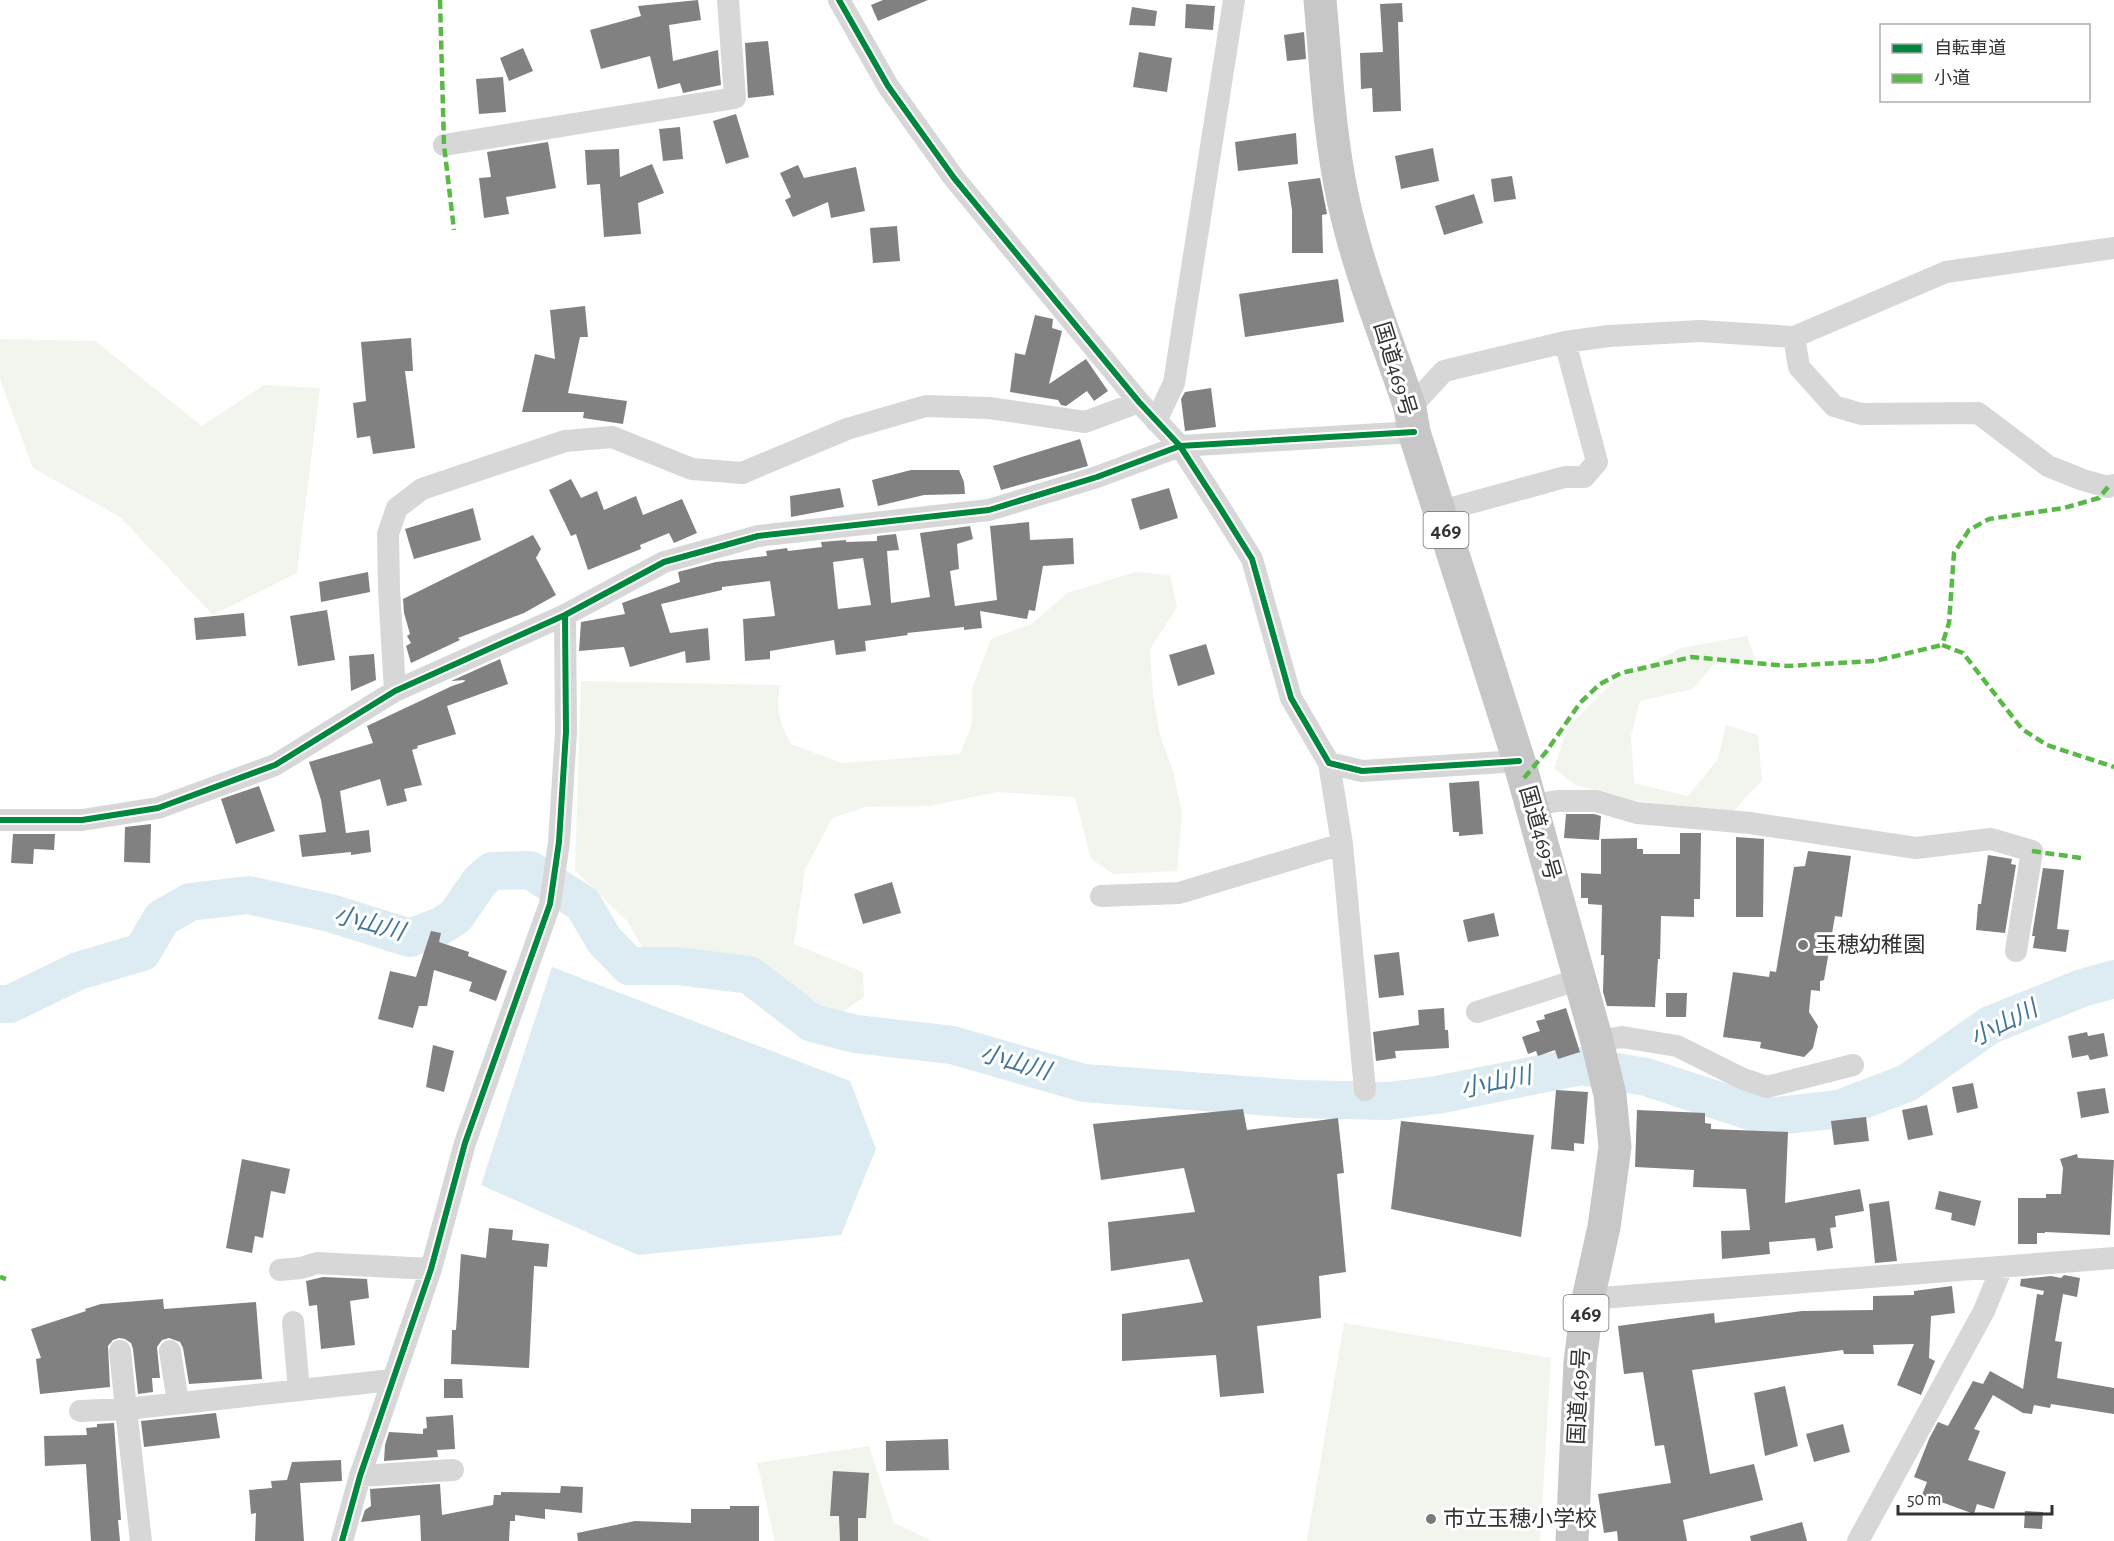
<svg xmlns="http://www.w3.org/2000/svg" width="2114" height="1541" viewBox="0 0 2114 1541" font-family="'Alegreya Sans','Noto Sans JP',sans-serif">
  <rect width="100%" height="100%" fill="#fff"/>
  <path fill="#f1f5ed" d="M0,339L95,341L202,426L264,385L320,388L297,573L213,615L120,517L33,468L0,379Z
    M1136,572L1170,575L1177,607L1150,649L1153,696L1160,735L1173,771L1182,813L1177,871L1113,874L1091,859L1075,797L997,792L930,806L866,807L832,818L805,870L794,944L863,972L864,997L833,1019L739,964L653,967L628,922L575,870L581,681L780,685C776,711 779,722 791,744L842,763L960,754L972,724V689L991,639L1032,624L1067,593Z
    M1747,636L1757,665L1714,664L1693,689L1640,701L1631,736L1634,783L1688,796L1718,759L1726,725L1758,735L1762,780L1731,814L1634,800L1575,785L1554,768L1568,727L1612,683L1681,648Z
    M1344,1323L1551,1358L1540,1541H1307Z
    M869,1446L894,1523L932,1541H775L757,1463Z"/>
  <path fill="#ddebf3" d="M552,967L850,1081L876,1149L841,1235L638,1255L481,1185Z"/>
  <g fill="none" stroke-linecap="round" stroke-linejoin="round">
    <path stroke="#ddebf3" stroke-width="38" d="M0,1004H10L78,971L142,952L162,918L190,902L248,895L330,913L410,938L441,926L456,916L480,881L492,871L530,870L583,904L604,940L629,966H678L749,975L812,1023L856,1034L952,1045L1084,1083L1297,1099L1388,1101L1437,1095L1581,1066L1646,1077L1768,1117L1839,1109L1907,1083L1990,1025L2082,988L2114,979"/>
  </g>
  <path fill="#818181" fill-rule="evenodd" d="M698,0L701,20L669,25L673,61L718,50L721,85L683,93L680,83L658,89L650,56L601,69L590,30L641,16L638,6Z
    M883,0H928L878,21L871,5Z
    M1402,3L1403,22H1398L1401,111L1373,112L1372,88L1361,89L1360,53L1383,52L1380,4Z
    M1186,4L1215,6L1213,30L1185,28Z
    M1132,7L1157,11L1155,26L1129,25Z
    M1304,32L1306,59L1287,61L1284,35Z
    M768,41L774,95L748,98L745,43Z
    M523,48L533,71L509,81L500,58Z
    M1139,52L1172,58L1167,92L1133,87Z
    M503,77L506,112L479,114L476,79Z
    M736,114L749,157L726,164L713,121Z
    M680,127L683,159L663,161L659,129Z
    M1296,133L1298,164L1238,171L1235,142Z
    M548,142L556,188L506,197L509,214L484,218L479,178L491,177L487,152Z
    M1433,148L1439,181L1401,189L1395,156Z
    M619,149L620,177L652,164L664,193L638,203L641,234L604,237L600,184L587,185L585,150Z
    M798,165L804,178L856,167L865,211L831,218L828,202L793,217L785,200L791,197L780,173Z
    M1512,176L1516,199L1494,202L1491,179Z
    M1320,178L1327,214L1322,215L1323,253H1292V210L1288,182Z
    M1474,194L1483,223L1444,235L1435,206Z
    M897,226L900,261L873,263L870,228Z
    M1338,279L1344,322L1245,337L1239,294Z
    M585,306L588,337H580L568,393L627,401L623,424L583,418L584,412H522L535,354L555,359L550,310Z
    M1035,315L1053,319L1052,328L1062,331L1049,384L1086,359L1108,391L1094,401L1087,391L1066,406L1061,405L1058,400L1010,392L1015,353L1025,355Z
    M411,338L413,371H405L415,448L373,454L370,436L357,438L353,403L366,401L361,342Z
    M1211,388L1216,427L1185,431L1181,399L1185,392Z
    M1080,439L1088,466L1001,490L993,466Z
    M911,470H959L964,482L965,494L924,495L878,506L872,480Z
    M571,479L581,498L597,491L604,510L636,496L643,515L682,499L697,533L674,543L669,533L640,545L641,549L588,570L576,534L571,536L549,490Z
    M840,488L844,507L791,517L790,496Z
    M1169,488L1178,518L1140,530L1131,499Z
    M473,508L481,540L414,559L405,529Z
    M1029,522L1030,540L1073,538L1074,564L1043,566L1035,611L1029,610L1027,619L980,611L982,628L964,630V627L907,633L908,635L865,641L866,651L836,655L834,640L770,651V659L745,661L743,619L775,616L770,581L722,587V590L661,604L670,633L708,628L710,660L686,663L685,651L630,667L624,647L579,651L581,622L625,614L622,603L680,582L678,572L716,562L767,556L766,551L787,548L788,551L822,547L821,542L846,540V542L877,541V536L896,534L899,550L887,551L891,603L930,597L920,533L970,526L973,539L957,544L959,569L950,571L955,606L997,600L990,526ZM863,558L871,605L838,609L833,562Z
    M533,535L541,549L536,558L556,595L524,613L458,638L460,640L411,663L406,646L411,643L407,636L410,634L404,613L403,599Z
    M368,572L370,592L321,602L319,582Z
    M327,610L335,660L298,666L290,616Z
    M244,613L246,636L196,640L194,618Z
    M1206,644L1215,674L1178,686L1169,655Z
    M374,654L376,680L351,691L349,656Z
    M500,659L508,684L447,706L456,734L417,746L418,748L412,750L422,785L404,789L407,801L387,806L380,779L340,791L346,833L369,830L371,852L351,855V852L302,857L299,835L326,832L321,800L309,762L373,743L367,726L452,686L464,682L465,680L451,681Z
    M1479,781L1483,834L1459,836V832H1453L1449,783Z
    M259,786L275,831L236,844L221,799Z
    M1566,814H1594L1601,816L1599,840L1564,838Z
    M151,824L150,863L124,862L125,827Z
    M1680,833H1701L1700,899H1694V917L1661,916L1660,959H1658L1655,1007L1607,1006L1603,992L1604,955H1601L1602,905L1588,904V898H1581V873L1601,874V839L1637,838V849H1643V854H1680Z
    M13,834H55L54,850L34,849L33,864L11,863Z
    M1736,837L1764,839L1763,917H1736Z
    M1808,851L1851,856L1842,917L1835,916L1824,980L1820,981V991L1811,990L1809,1012L1818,1026L1813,1048L1804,1057L1760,1048L1761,1042L1723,1037L1733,972L1769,977L1770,971L1776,972L1794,867L1805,866Z
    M1988,855L2012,859L2011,864L2016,865L2005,933L1976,930L1978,904H1981Z
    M2043,868L2064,870L2057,929L2069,930L2066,952L2033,948L2035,936H2032Z
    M892,882L901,913L863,924L854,894Z
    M1494,913L1499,936L1468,942L1463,920Z
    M431,931L441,933L439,942L469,952L468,956L507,971L496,1001L469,991L472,982L434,970L427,1006H419L413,1028L378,1019L390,971L416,977Z
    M1399,952L1404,995L1379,998L1374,955Z
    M1666,993H1687L1686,1017H1666Z
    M1444,1008L1445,1030H1448L1449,1048L1395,1051L1396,1058L1376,1061L1373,1032L1419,1025L1418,1010Z
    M1566,1008L1580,1052L1558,1059L1555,1050L1538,1056L1536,1051L1528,1054L1522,1037L1540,1031L1536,1021L1545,1019L1544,1015Z
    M2087,1032L2088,1036L2104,1033L2108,1056L2090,1060L2088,1055L2072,1058L2068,1036Z
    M433,1045L454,1051L444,1092L426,1087Z
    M1973,1083L1978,1108L1957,1113L1952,1087Z
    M2105,1088L2109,1113L2081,1118L2077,1092Z
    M1556,1090L1588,1092L1584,1144L1574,1143V1151L1551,1149Z
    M1927,1105L1933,1135L1908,1140L1902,1110Z
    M1243,1109L1247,1130L1338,1118L1344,1173L1337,1174L1346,1272L1319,1276L1321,1318L1257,1326L1264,1393L1220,1397L1216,1355L1122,1361V1314L1203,1302L1189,1259L1111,1271L1108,1222L1195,1212L1184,1168L1101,1180L1093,1124Z
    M1637,1110L1705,1113V1123L1711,1124V1129L1788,1132L1785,1203L1860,1189L1864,1211L1835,1216L1836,1227L1830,1228L1833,1248L1817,1251L1815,1238L1769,1242L1770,1254L1722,1259L1721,1231L1750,1230L1746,1189L1693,1187L1694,1170L1635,1167Z
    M1866,1117L1869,1141L1834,1145L1831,1121Z
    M1401,1121L1534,1135L1521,1237L1391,1209Z
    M2077,1154L2078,1158L2114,1160L2110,1235L2045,1232V1233H2037V1244H2018V1198H2046V1194H2061L2063,1168L2060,1159Z
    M242,1159L290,1169L285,1194L271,1191L263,1238L255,1236L252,1253L226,1248Z
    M1939,1191L1981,1201L1975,1226L1951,1220L1952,1213L1935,1209Z
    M1889,1201L1897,1261L1875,1263L1869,1204Z
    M489,1228L513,1230L512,1240L549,1244L547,1267L534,1266L529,1368L451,1364L452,1330H456L461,1254L486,1258Z
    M2064,1275L2080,1278L2077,1297L2063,1294L2055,1341L2062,1342L2057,1378L2114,1388V1414L2051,1404L2050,1408L2034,1405L2032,1414L2023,1413L1993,1395L1974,1429L1980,1431L1968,1460L2006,1472L1994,1509L1977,1504L1974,1514L1922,1495L1927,1482L1914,1477L1929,1439L1938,1422L1948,1426L1973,1381L1983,1384L1990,1371L2023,1389L2037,1294L2043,1295L2044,1291L2020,1286L2021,1279L2051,1276L2061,1278Z
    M323,1277L367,1279L369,1298L350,1301L355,1345L321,1349L317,1305L309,1306L306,1281Z
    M1952,1286L1955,1313L1931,1316L1929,1358L1935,1361L1921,1395L1897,1385L1914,1344L1873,1345L1874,1354H1844L1843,1350L1692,1370L1710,1474L1754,1464L1763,1500L1683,1520L1687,1541H1618L1617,1531L1604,1533L1598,1494L1671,1483L1664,1445L1655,1446L1643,1372L1624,1374L1618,1326L1714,1313L1715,1323L1802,1311L1873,1310V1296L1914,1295V1291Z
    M163,1299L164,1309L256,1302L262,1379L189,1384L183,1348L180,1342L169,1338L162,1340L157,1347L160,1378H152L153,1392L138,1394L133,1349L131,1343L125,1339L119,1338L113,1340L108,1346L110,1387L40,1394L36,1359L41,1358L31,1329L86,1311L85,1309L101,1304Z
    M444,1379H462L463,1398H444Z
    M1785,1386L1798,1446L1765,1456L1754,1393Z
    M216,1413L220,1438L144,1447L141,1421Z
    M453,1415L455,1449L437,1450L438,1457L384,1461L385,1445L389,1432L423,1434V1429L427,1428L426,1417Z
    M114,1423L121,1520H118L120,1541H91L86,1464L45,1466L44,1436L87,1435L86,1428L97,1427V1424Z
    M1843,1424L1850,1452L1814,1462L1806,1434Z
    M948,1439L949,1470L886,1471V1441Z
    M341,1460L342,1481L300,1483L304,1541H255L256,1513L251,1514L249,1490L272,1488L271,1481L287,1480L292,1462Z
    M833,1471L869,1473L866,1518H858V1541H840L839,1516H830Z
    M440,1484L442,1515L493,1505L494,1495H501V1492L560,1493L561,1486L583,1487L582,1513L545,1509V1519L515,1515V1521H510L509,1541H421L420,1515L361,1522L365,1510L371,1506L370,1489Z
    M730,1506H759V1541H578L577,1533L635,1521L691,1523V1509H730Z
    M2025,1511L2043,1512L2042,1529L2024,1528Z
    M1802,1522L1807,1541H1751L1750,1536Z"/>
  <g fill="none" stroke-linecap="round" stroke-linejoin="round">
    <path stroke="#d7d7d7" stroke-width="22" d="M839,0L888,86L954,178L1139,402L1180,446L1222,511L1252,559L1291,698L1329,763L1362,771L1519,761
      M444,145L735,98L728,0
      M1794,337L1799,367L1834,406L1861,414L1978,413L2048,466L2083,480L2108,487L2114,485
      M1410,408L1444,371L1565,342L1609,336L1700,331L1794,337L1946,272L2114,248
      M1156,421L1174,383L1234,0
      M1441,511L1565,477H1584L1597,462L1565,342
      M395,691L389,589L388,534L397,508L422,489L565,441L612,437L692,469L742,473L847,429L926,406L989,408L1085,422L1139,402
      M1532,805L1557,801H1596L1637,813L1750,823L1916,848L1991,839L2032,851L2016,951
      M0,820H82L158,808L275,765L395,691L565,615L664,562L758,536L989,510L1097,477L1180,446L1414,432
      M1342,844L1365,1090
      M1101,896L1179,893L1342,844L1329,763
      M1477,1012L1580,979
      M1597,1041L1622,1037L1677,1046L1743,1079L1767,1087L1853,1065
      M280,1270L301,1268L317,1263L431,1269
      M1588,1299L2114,1258
      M293,1322L299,1390
      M170,1351L178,1403
      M80,1411L126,1409L120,1351
      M360,1476L453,1470
      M141,1541L126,1409L392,1380
      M342,1541L360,1476L431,1269L465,1143L550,904L559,842L566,732L565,615
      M1858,1541L1984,1311L2002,1267"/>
    <path stroke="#c7c7c7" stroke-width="33" d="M1320,0C1326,66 1329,134 1343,199C1358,270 1387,339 1410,408L1414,432L1519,761L1597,1041L1610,1095L1615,1147L1604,1227L1588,1299L1580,1362L1572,1541"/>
    <path stroke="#58b947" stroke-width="4.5" stroke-dasharray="9 4.5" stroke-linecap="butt" d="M440,0L444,145L454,230
      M2108,487L2099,498L2064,508L1989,519L1969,530L1954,553L1949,623L1942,645L1963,653L2022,729L2047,745L2114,767
      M1524,778L1546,752L1580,703L1600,684L1621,673L1692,657L1787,666L1875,661L1942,645
      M2032,851L2081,858
      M0,1277L6,1279"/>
    <defs>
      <path id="cycleway" d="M839,0L888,86L954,178L1139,402L1180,446L1222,511L1252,559L1291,698L1329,763L1362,771L1519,761
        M0,820H82L158,808L275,765L395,691L565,615L664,562L758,536L989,510L1097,477L1180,446L1414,432
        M342,1541L360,1476L431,1269L465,1143L550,904L559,842L566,732L565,615"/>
    </defs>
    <use href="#cycleway" stroke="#fff" stroke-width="10"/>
    <use href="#cycleway" stroke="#00873e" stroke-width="6"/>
  </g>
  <g fill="#7a7a7a" stroke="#fff" stroke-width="2">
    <circle cx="1803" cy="945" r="6"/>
    <circle cx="1431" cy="1519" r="6"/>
  </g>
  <g text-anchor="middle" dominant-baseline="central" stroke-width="6" stroke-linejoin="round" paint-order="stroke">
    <g fill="#fff" stroke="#707070" stroke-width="1.5">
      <rect x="1423.5" y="512" width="45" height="36" rx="4.5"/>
      <rect x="1563.5" y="1295" width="45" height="36" rx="4.5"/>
    </g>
    <g font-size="21" font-weight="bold" fill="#333">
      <text x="1446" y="530">469</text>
      <text x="1586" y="1313">469</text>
    </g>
    <g font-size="22" fill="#333" stroke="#fff">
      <text transform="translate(1395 369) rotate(73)">国道469号</text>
      <text transform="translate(1540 833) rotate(74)">国道469号</text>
      <text transform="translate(1579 1396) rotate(-87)">国道469号</text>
    </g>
    <g font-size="22" fill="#333" stroke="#fff" text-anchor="start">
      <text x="1815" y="945">玉穂幼稚園</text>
      <text x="1443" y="1519">市立玉穂小学校</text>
    </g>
    <g font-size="24" font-style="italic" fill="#3f7597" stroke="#fff">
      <text transform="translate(369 924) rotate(15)">小山川</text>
      <text transform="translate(2004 1024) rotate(-27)">小山川</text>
      <text transform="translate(1015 1063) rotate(16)">小山川</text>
      <text transform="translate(1496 1083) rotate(-12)">小山川</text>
    </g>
  </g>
  <rect x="1880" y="24" width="210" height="78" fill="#ffffff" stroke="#adadad" stroke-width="1.5"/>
  <rect x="1892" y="44" width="30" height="9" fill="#00873e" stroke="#adadad" stroke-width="1.5"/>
  <text x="1934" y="54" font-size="18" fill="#333333">自転車道</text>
  <rect x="1892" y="74" width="30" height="9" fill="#58b947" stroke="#adadad" stroke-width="1.5"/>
  <text x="1934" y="84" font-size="18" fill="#333333">小道</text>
  <path d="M1898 1505v9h154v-9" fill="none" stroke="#333333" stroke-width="3"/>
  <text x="1907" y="1505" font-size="18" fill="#333333" stroke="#ffffff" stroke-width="4.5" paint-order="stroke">50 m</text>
</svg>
